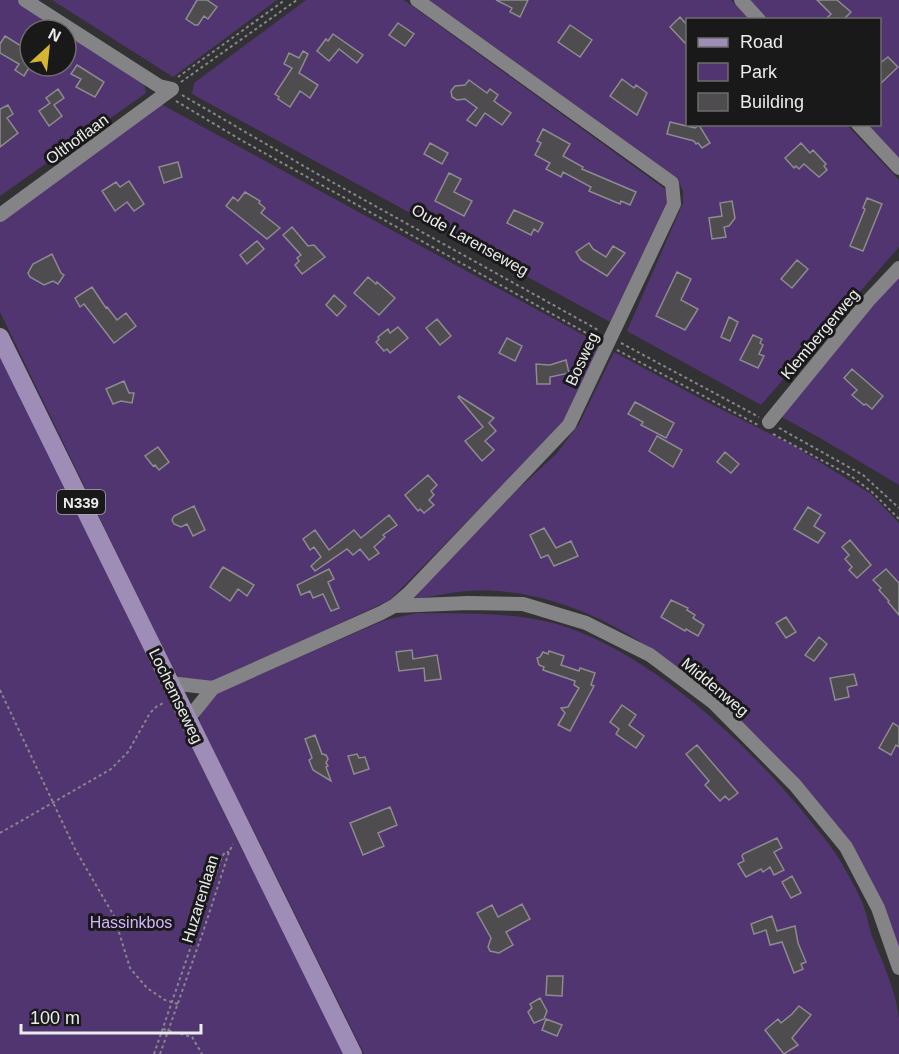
<svg xmlns="http://www.w3.org/2000/svg" width="899" height="1054" viewBox="0 0 899 1054" font-family="Arial,sans-serif">
  <rect width="100%" height="100%" fill="#323134"/>
  <path fill="#513571" d="M0,0H17L64,30H30V66H66V31L144,82L146,93L0,196Z
    M52,0H277L173,77Z
    M306,0H404L665,189L667,202L610,322L192,94L194,83Z
    M429,0H731L750,19L688,20V124L847,125L899,180V247L761,405L627,331L683,203V191L678,179Z
    M746,0H899V162L863,125L880,124V20L764,19Z
    M161,104L600,344L563,422L556,431L390,600L214,682L180,679L171,665L0,312V220Z
    M899,276V485L820,438L780,416L859,316Z
    M614,352L705,401L794,446L871,494L899,523V966L871,886L727,709C657,645 568,585 468,591C450,592 432,597 414,599L424,586L516,491L556,454L579,424Z
    M0,355L243,852L245,856H247L345,1054H0Z
    M417,613C468,614 520,611 569,628C657,659 751,747 808,818C822,835 837,853 847,873C854,885 863,901 866,914C868,922 870,929 872,936C882,961 896,991 899,1018C899,1030 899,1042 899,1054H364L257,837L199,725C199,709 207,702 219,692L385,620Z"/>
  <path fill="#4e4c4f" stroke="#8c8b8f" stroke-width="1.5" d="M197,0H207L217,7L208,19L204,16L198,25H195L186,19Z
    M496,0H528L520,17L510,12L512,8Z
    M817,0H837L851,12L843,20H825L831,14Z
    M680,17L687,25V45L670,27Z
    M398,23L414,34L405,46L389,35Z
    M570,25L592,40L580,57L558,42Z
    M333,34L363,55L357,63L339,49L329,61L317,51L326,39L328,41Z
    M5,36L21,46L22,44L30,49V66L24,76L15,70L19,64L0,53V44Z
    M303,51L308,54L299,73L318,85L310,98L300,91L290,107L278,99L279,97L275,94L292,68L284,64L289,53L299,58Z
    M888,57L898,67L879,85V64Z
    M77,65L104,82L95,97L76,87L81,79L71,74Z
    M622,79L634,88L636,85L647,93L637,115L610,96Z
    M469,80L487,93L490,89L498,95L494,101L511,113L502,125L485,113L476,126L467,120L477,108L465,99L457,100L452,97L451,91L455,86L465,85Z
    M58,89L64,98L54,105L62,116L49,126L39,111L50,103L46,98Z
    M8,105L13,114L7,118L18,133L0,147V109Z
    M670,122L695,128L699,125L710,143L702,148L698,143L696,144L694,141L667,134Z
    M543,129L570,144L563,156L583,167L582,169L636,192L630,205L621,201L620,204L589,191L591,187L563,172L561,177L546,169L550,163L535,155L541,143L537,141Z
    M430,143L448,153L442,164L424,154Z
    M801,143L810,153L813,150L826,164L824,166L827,170L819,177L804,164L799,169L796,166L794,168L785,158Z
    M178,162L182,177L164,183L159,167Z
    M449,173L461,179L454,192L472,201L464,216L435,201Z
    M129,181L144,204L134,211L127,202L115,211L102,191L116,182L120,187Z
    M245,192L260,201L259,203L265,208L261,213L280,228L267,239L226,206L233,197L238,201Z
    M867,198L882,204L863,251L850,246L865,209L863,208Z
    M732,201L735,218L729,226L724,227L726,237L712,239L709,218L722,216L720,203Z
    M514,210L543,223L538,232L534,229L531,235L507,223Z
    M292,227L308,246L314,245L325,257L302,274L295,265L299,261L297,258L301,255L283,235Z
    M257,241L264,249L247,264L240,255Z
    M589,243L593,249L606,257L613,246L625,253L607,276L581,260L576,252Z
    M52,254L61,273L64,275L58,284L53,281L44,285L30,277L28,273L33,264Z
    M797,260L808,269L792,288L781,279Z
    M677,272L691,279L681,300L698,309L685,330L656,316Z
    M368,277L376,284L377,282L395,298L379,315L354,293Z
    M92,287L106,308L107,307L117,320L126,313L136,326L114,343L84,304L80,307L75,298Z
    M334,295L346,306L337,316L326,305Z
    M729,317L738,322L730,341L721,337Z
    M437,319L451,336L440,345L426,328Z
    M398,327L408,338L390,353L387,349L384,351L376,342L379,339L378,337L388,329L390,333Z
    M753,335L762,339L760,343L763,345L759,354L764,356L758,368L740,360Z
    M507,338L522,346L515,361L499,353Z
    M566,360L569,373L550,377V384H537L536,364L550,365Z
    M852,369L883,396L872,409L866,404L864,405L852,395L857,390L844,378Z
    M124,381L129,393H134L132,403L121,401L113,404L106,389Z
    M459,396L494,418L489,423L496,431L485,441L494,450L482,461L465,441L483,427L458,397Z
    M635,402L674,423L666,438L641,425L643,422L628,414Z
    M657,436L682,450L673,467L649,451Z
    M158,447L169,462L159,470L155,465L153,466L145,456Z
    M725,452L739,464L731,473L717,462Z
    M428,475L437,485L431,491L434,495L429,500L434,505L424,513L420,509L418,511L405,495Z
    M194,506L205,530L193,536L187,524L181,527L174,524L172,520L174,516Z
    M808,507L821,515L814,526L825,533L818,543L794,529Z
    M389,515L397,525L383,535L385,537L374,547L379,553L369,560L360,549L353,555L347,549L315,571L311,566L321,557L314,547L310,550L303,539L315,530L329,550L354,530L361,538Z
    M544,528L556,548L571,541L578,556L554,566L548,555L541,558L530,535Z
    M850,540L871,565L857,578L849,570L852,567L845,559L849,555L842,547Z
    M223,567L254,585L247,596L238,589L230,601L210,587Z
    M329,569L334,579L328,582L339,608L331,611L323,594L313,598L310,591L301,595L297,585Z
    M886,569L899,583V615L888,602L889,601L879,590L881,588L873,580Z
    M671,600L688,608L687,610L695,615L693,618L704,625L698,636L686,629L685,631L661,617Z
    M786,617L796,632L786,638L776,623Z
    M819,637L827,644L814,661L805,655Z
    M412,650L413,659L437,655L441,679L425,681L424,668L399,671L396,652Z
    M549,651L564,656L561,665L579,671L580,668L595,673L591,685L594,686L570,731L558,725L565,713L561,708L568,707L579,688L574,685L575,681L543,670L544,667L539,665L537,658L540,657L543,652L548,654Z
    M854,674L857,685L847,687L849,697L835,700L830,678Z
    M622,705L636,715L629,725L644,736L636,748L616,734L619,729L610,722Z
    M893,723L899,727V747L896,745L891,755L879,748Z
    M315,735L322,754L326,755L328,759L326,763L328,766L326,767L331,781L313,770L309,760L312,758L305,739Z
    M697,745L738,793L729,800L725,796L720,801L705,785L709,781L686,754Z
    M357,754L359,758L365,757L369,769L354,774L348,756Z
    M390,807L397,825L378,833L384,846L363,855L350,823Z
    M777,838L782,848L774,852L784,870L774,875L770,867L763,872L761,869L746,877L738,864L744,861L742,856L743,854Z
    M792,876L801,893L791,898L782,882Z
    M522,904L530,919L506,932L513,945L499,953L490,951L488,947L491,938L477,913L492,905L498,917Z
    M772,916L777,931L795,926L798,943L806,962L801,964L803,969L794,973L782,942L770,945L766,930L754,934L751,924Z
    M547,976H563L562,996L546,995Z
    M540,998L547,1011L544,1019L534,1023L528,1012L532,1008L530,1004Z
    M799,1006L811,1015L792,1038L798,1045L784,1054L765,1030L778,1019L781,1023L792,1014Z
    M546,1019L562,1025L557,1036L542,1030Z"/>
  <g fill="none" stroke-linecap="round" stroke-linejoin="round">
    <path stroke="#878789" stroke-width="2" stroke-dasharray="3 3" stroke-linecap="butt" d="M178,77L285,0
      M181,82L297,0
      M182,95L314,172L600,331
      M176,101L241,140L597,339
      M621,343L759,417
      M617,350L758,425
      M779,428L863,475L899,508
      M773,434L851,476L872,492L899,519
      M0,690L75,849L114,916L130,968L147,988L165,1000L178,1004
      M0,833L111,769L128,752L150,713L156,707L165,702
      M163,1029L192,1037L202,1054
      M154,1054L221,859L225,852H229
      M160,1054L204,929L229,852L233,844"/>
    <path stroke="#848386" stroke-width="14" d="M741,0L759,20
      M858,124L899,168
      M0,215L172,89L159,86L25,0
      M769,422L868,301L899,268
      M394,606L468,603L523,604L586,623L650,655L714,703L795,785L846,847L878,908L899,968
      M170,683L213,688L381,613L394,606L409,593L569,425L674,204L672,183L417,0
      M188,719L213,688"/>
    <path stroke="#9e8db6" stroke-width="18" d="M0,337L353,1054"/>
  </g>
  <g text-anchor="middle" dominant-baseline="central" stroke-width="6" stroke-linejoin="round" paint-order="stroke">
    <rect fill="#1a191a" stroke="#acacae" stroke-width="1.5" x="57" y="490" width="48" height="24" rx="4.5"/>
    <g font-size="15" font-weight="bold" fill="#ebebed">
      <text x="81" y="502">N339</text>
    </g>
    <g font-size="16" fill="#ebebed" stroke="#1a191a">
      <text transform="translate(77 139) rotate(-36)">Olthoflaan</text>
      <text transform="translate(470 240) rotate(29)">Oude Larenseweg</text>
      <text transform="translate(820 334) rotate(-50)">Klembergerweg</text>
      <text transform="translate(582 359) rotate(-65)">Bosweg</text>
      <text transform="translate(715 687) rotate(40)">Middenweg</text>
      <text transform="translate(176 696) rotate(64)">Lochemseweg</text>
      <text transform="translate(200 899) rotate(-73)">Huzarenlaan</text>
    </g>
    <g font-size="16" fill="#d3b4fe" stroke="#1a191a">
      <text x="131" y="922">Hassinkbos</text>
    </g>
  </g>
  <rect x="686" y="18" width="195" height="108" fill="#1a191a" stroke="#6e6d6e" stroke-width="1.5"/>
  <rect x="698" y="38" width="30" height="9" fill="#9e8db6" stroke="#6e6d6e" stroke-width="1.5"/>
  <text x="740" y="48" font-size="18" fill="#ebebed">Road</text>
  <rect x="698" y="63" width="30" height="18" fill="#513571" stroke="#6e6d6e" stroke-width="1.5"/>
  <text x="740" y="78" font-size="18" fill="#ebebed">Park</text>
  <rect x="698" y="93" width="30" height="18" fill="#4e4c4f" stroke="#6e6d6e" stroke-width="1.5"/>
  <text x="740" y="108" font-size="18" fill="#ebebed">Building</text>
  <g transform="translate(48 48) rotate(27)"><circle r="28" fill="#1a191a" stroke="#6e6d6e" stroke-width="1.5"/>
  <path d="M0-4.5L10 22L0 15L-10 22Z" fill="#d6b534"/>
  <text y="-9" font-size="16" font-weight="bold" text-anchor="middle" fill="#ebebed">N</text>
  </g>
  <path d="M21 1024v9h180v-9" fill="none" stroke="#ebebed" stroke-width="3"/>
  <text x="30" y="1024" font-size="18" fill="#ebebed" stroke="#1a191a" stroke-width="4.5" paint-order="stroke">100 m</text>
</svg>
